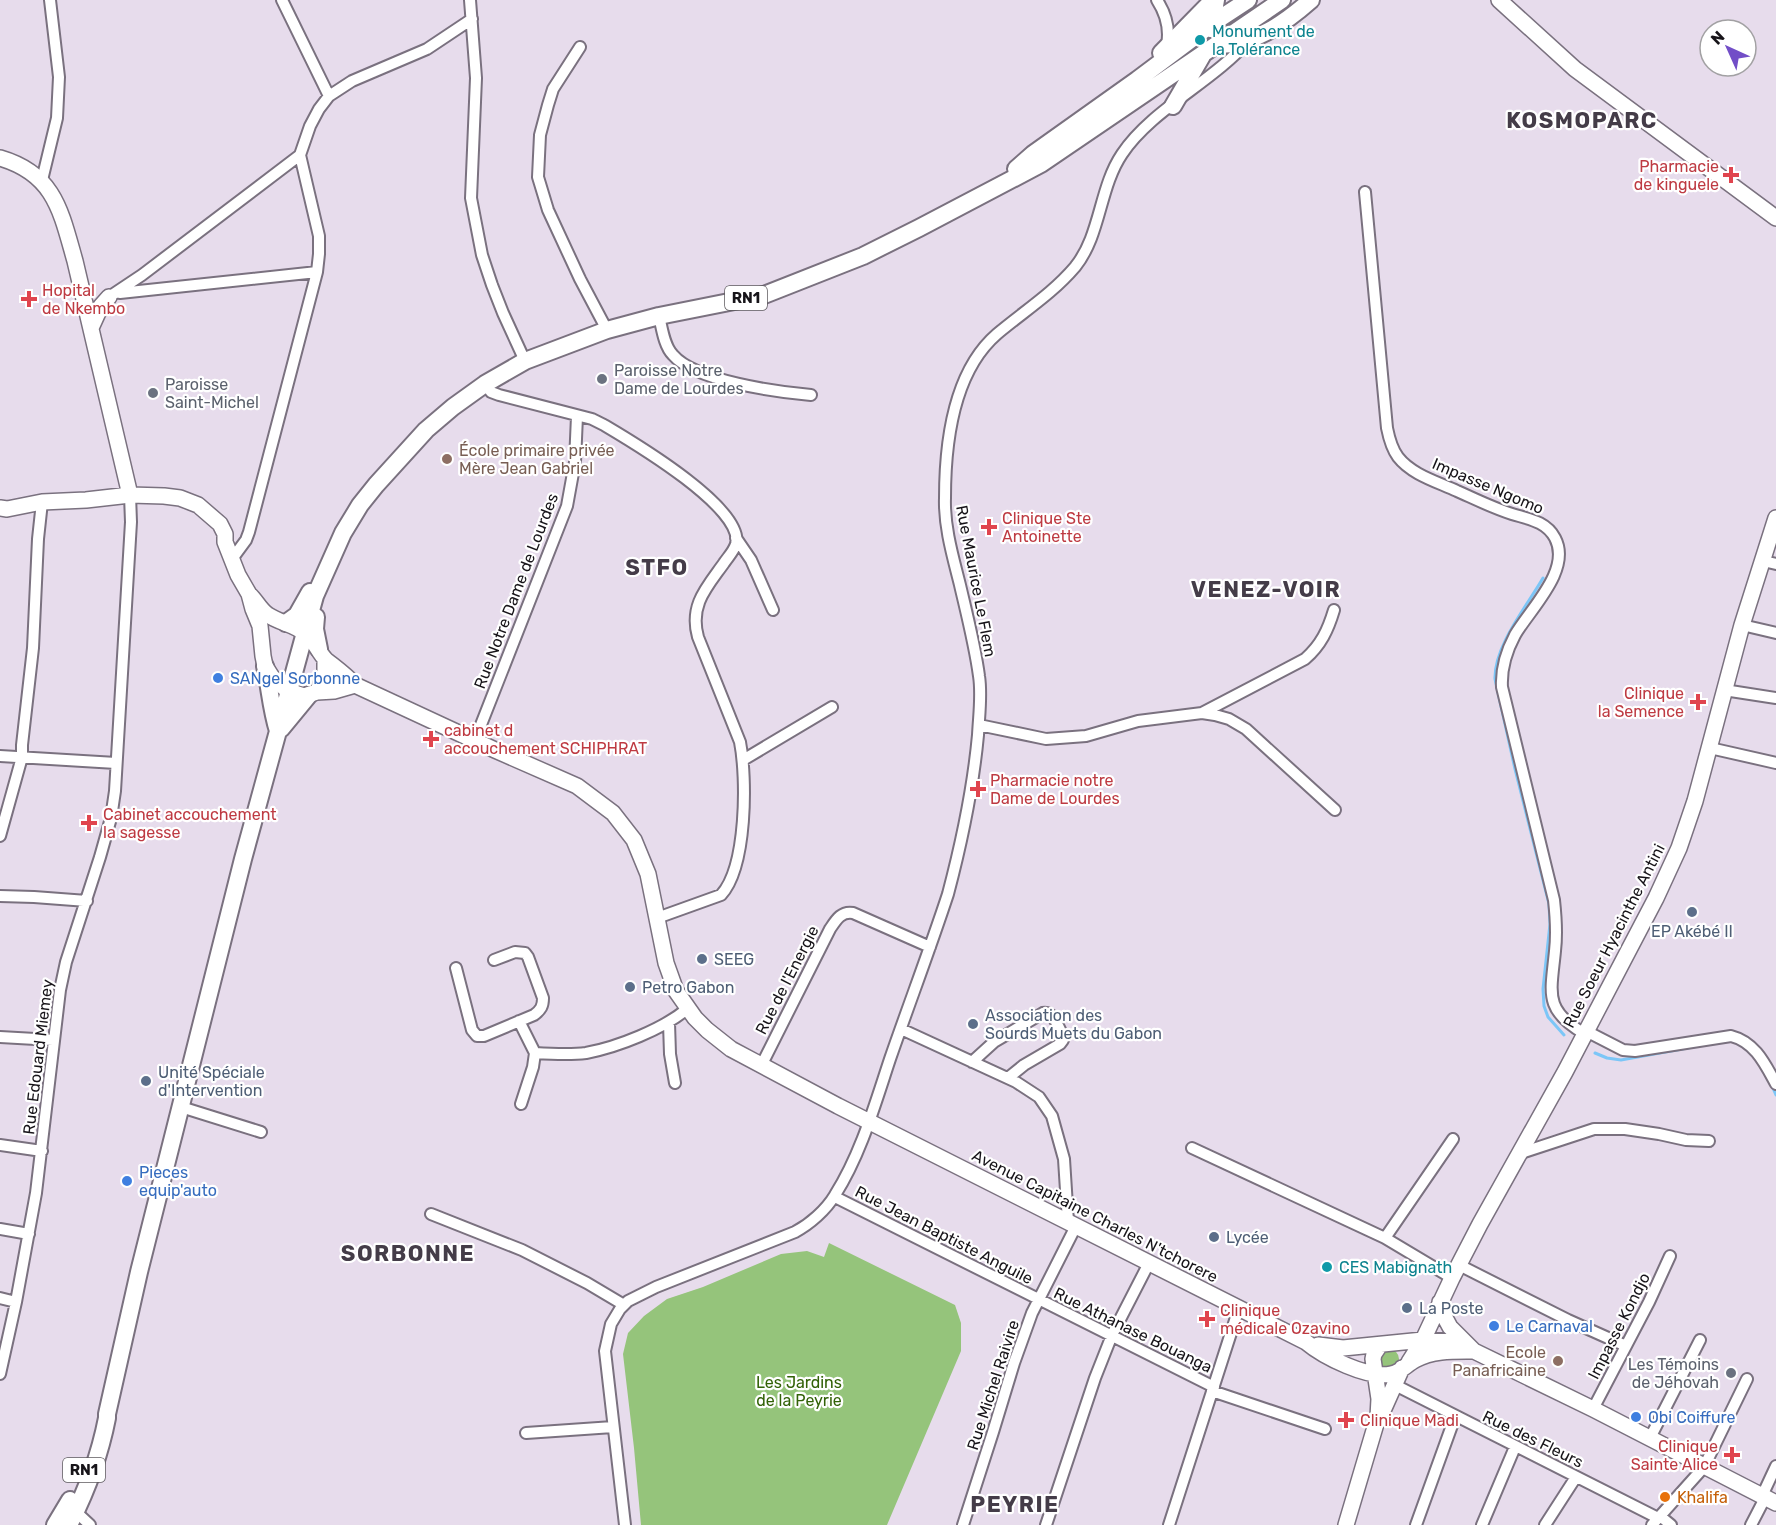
<svg xmlns="http://www.w3.org/2000/svg" width="1776" height="1525" viewBox="0 0 1776 1525" font-family="Rubik,sans-serif">
  <rect width="100%" height="100%" fill="#e7dcec"/>
  <path fill="#95c47b" d="M829,1243L955,1305L961,1323V1351L887,1525H641L634,1448L623,1354L628,1333L644,1316L667,1299L703,1287L781,1254L807,1251L824,1257Z
    M1379 1359a10 10 0 1 1 20 0a10 10 0 1 1-20 0Z"/>
  <g fill="none" stroke-linecap="round" stroke-linejoin="round">
    <path stroke="#7cc6f7" stroke-width="3" d="M1543,578C1527,606 1494,646 1495,679L1515,769L1549,904L1550,924L1543,989L1544,1006L1548,1017L1564,1035
      M1595,1053L1607,1058L1621,1060L1704,1045
      M1772,1086L1776,1095"/>
    <defs>
      <path id="street" d="M282,0L329,96
        M470,0L476,78L471,198L482,255L492,285L503,313L525,361
        M1157,0C1166,14 1170,29 1167,45
        M580,47L553,89L548,105L540,135L538,177L548,210L580,279L607,330
        M42,180L57,118L59,77L50,0
        M1365,192L1387,428C1389,438 1392,449 1398,457C1412,475 1438,482 1457,491C1475,499 1493,508 1512,514C1528,519 1546,521 1555,538C1572,570 1530,609 1515,635C1507,650 1501,669 1502,687L1554,900C1556,918 1557,934 1555,951C1551,993 1543,1010 1585,1034
        M120,293L317,272
        M109,297L142,275L300,155
        M659,316C662,328 664,346 673,355C695,381 777,392 811,395
        M485,384L491,392L499,395L592,419L604,425C631,441 745,508 736,544C734,551 728,557 724,563C707,587 689,605 698,637L740,742C747,778 747,867 721,895L657,918
        M736,538L751,560L773,610
        M232,559L246,540L249,532L317,272L319,254V236L300,155L310,126L319,109L329,96L352,81L427,49L472,19
        M1763,561L1776,564
        M1742,625L1776,633
        M1724,690L1776,698
        M1202,713L1305,659C1321,645 1328,630 1334,610
        M979,725L1046,739L1086,736L1138,721L1202,713L1215,715L1229,719L1246,729L1335,810
        M475,740L567,506L575,462L577,416
        M1710,748L1776,763
        M0,756L116,763
        M743,760L832,707
        M0,836L22,757V745L33,648L38,539L42,502
        M0,896L34,897L87,901
        M456,968L472,1030L477,1036H484L534,1015C541,1010 543,1006 543,998L528,957L525,953L515,952L494,960
        M519,1021L535,1053
        M669,1023L670,1054L675,1083
        M901,1029L1016,1082L1039,1097L1052,1116L1064,1159L1068,1222
        M1586,1031L1623,1050L1635,1051L1731,1036C1755,1042 1765,1064 1776,1084
        M0,1037L53,1040
        M535,1053C552,1054 570,1055 586,1053C618,1047 663,1029 687,1009
        M972,1062L994,1042L1043,1013C1054,1011 1058,1027 1063,1036V1040L1060,1044L1024,1065L1008,1078
        M761,1066L830,929C836,920 841,911 853,913L930,947
        M521,1104L533,1067L535,1053
        M181,1107L261,1132
        M0,1145L42,1151
        M1192,1148L1385,1238L1452,1278
        M1518,1154L1594,1129H1625L1659,1134L1686,1140L1709,1141
        M835,1197L1214,1387
        M431,1214L522,1250L587,1283L624,1305
        M0,1229L29,1234
        M1385,1238L1453,1139
        M1459,1265L1568,1320L1626,1346
        M0,1298L16,1302
        M0,1374L16,1302L36,1193L60,990L66,962L100,857L111,818L115,791L131,522L130,495
        M1395,1385L1658,1518
        M1212,1391L1325,1429
        M1593,1409L1649,1302L1670,1256
        M526,1433L613,1427
        M1650,1438L1700,1340
        M1762,1496L1776,1466
        M76,1512L90,1525
        M1660,1516L1671,1525
        M625,1525L605,1351L611,1324L620,1309L628,1301L656,1287L795,1232C810,1224 826,1210 835,1195C861,1154 875,1104 890,1059C909,1004 930,949 948,894C962,841 973,789 978,735C979,715 982,695 979,676C975,646 967,615 960,585C953,557 944,527 945,498C945,443 953,372 997,334C1023,312 1052,294 1075,267C1101,235 1099,188 1122,154C1152,109 1213,82 1249,40
        M963,1525L993,1432L1014,1363L1032,1313L1076,1226
        M1046,1525L1095,1378L1112,1335L1149,1263
        M1169,1525L1239,1308
        M1416,1525L1455,1417
        M1482,1525L1515,1447
        M1545,1525L1576,1477
        M1652,1525L1704,1467L1747,1379
        M1751,1525L1765,1498"/>
      <path id="secondary" d="M1499,0L1575,69L1776,218
        M0,158C55,174 61,212 75,261L130,495
        M91,328L101,306L109,297
        M0,508L7,509L42,502L86,500L130,495L164,496L180,498L198,505L220,524L225,534V542L238,575L249,594L253,609L260,626L263,656L265,666L272,677L288,691L304,696L317,692L334,691L355,685
        M249,594C256,600 260,610 268,615C280,623 294,624 306,634C315,641 318,652 326,660C336,668 346,675 355,685L495,750L577,786L613,813L634,840L648,874L666,963L676,991L695,1018L707,1030L731,1049L838,1106L1306,1342C1324,1357 1368,1379 1391,1374C1400,1373 1407,1364 1415,1360C1433,1350 1454,1351 1474,1351
        M317,692L325,676V659
        M1440,1302L1443,1314L1450,1327L1474,1351L1593,1409L1776,1503
        M1318,1345L1343,1348L1423,1340L1464,1342
        M1409,1362L1423,1340L1452,1278L1480,1224L1565,1072L1623,961L1656,898L1679,848L1695,801L1742,625L1776,518
        M1381,1415L1402,1368
        M1346,1525L1378,1417L1379,1399L1373,1359L1374,1354L1380,1345"/>
      <path id="primary" d="M1211,29L1216,0
        M1220,45C1255,44 1285,23 1311,0
        M1161,53L1213,0
        M1173,106L1202,56
        M1016,169L1033,154L1137,80L1213,23L1248,0
        M316,617L315,629L319,649
        M286,623L297,615L310,592
        M265,666C270,688 271,709 278,731
        M281,729L309,695
        M55,1525L70,1500
        M69,1525C86,1492 100,1454 107,1418V1414L139,1272L243,859L315,596L343,533L360,505L376,485L426,430L453,407L485,384L525,361L607,330L659,316L764,295L863,256L919,228L1041,164L1282,0"/>
    </defs>
    <use href="#street" stroke="#7a717f" stroke-width="14"/>
    <use href="#secondary" stroke="#7a717f" stroke-width="18"/>
    <use href="#primary" stroke="#7a717f" stroke-width="20"/>
    <use href="#street" stroke="#fff" stroke-width="10"/>
    <use href="#secondary" stroke="#fff" stroke-width="15"/>
    <use href="#primary" stroke="#fff" stroke-width="16"/>
  </g>
  <g fill="#0f9aa8" stroke="#fff" stroke-width="2">
    <circle cx="1200" cy="40" r="6"/>
    <circle cx="1327" cy="1267" r="6"/>
  </g>
  <g fill="#e0444e" stroke="#fff" stroke-width="2">
    <path d="M1728 166h6v6h6v6h-6v6h-6v-6h-6v-6h6z"/>
    <path d="M26 290h6v6h6v6h-6v6h-6v-6h-6v-6h6z"/>
    <path d="M986 518h6v6h6v6h-6v6h-6v-6h-6v-6h6z"/>
    <path d="M1695 693h6v6h6v6h-6v6h-6v-6h-6v-6h6z"/>
    <path d="M428 730h6v6h6v6h-6v6h-6v-6h-6v-6h6z"/>
    <path d="M975 780h6v6h6v6h-6v6h-6v-6h-6v-6h6z"/>
    <path d="M86 814h6v6h6v6h-6v6h-6v-6h-6v-6h6z"/>
    <path d="M1204 1310h6v6h6v6h-6v6h-6v-6h-6v-6h6z"/>
    <path d="M1343 1411h6v6h6v6h-6v6h-6v-6h-6v-6h6z"/>
    <path d="M1729 1446h6v6h6v6h-6v6h-6v-6h-6v-6h6z"/>
  </g>
  <g fill="#6b7280" stroke="#fff" stroke-width="2">
    <circle cx="602" cy="379" r="6"/>
    <circle cx="153" cy="393" r="6"/>
    <circle cx="1731" cy="1373" r="6"/>
  </g>
  <g fill="#8d6e63" stroke="#fff" stroke-width="2">
    <circle cx="447" cy="459" r="6"/>
    <circle cx="1558" cy="1361" r="6"/>
  </g>
  <g fill="#3f7fe0" stroke="#fff" stroke-width="2">
    <circle cx="218" cy="678" r="6"/>
    <circle cx="127" cy="1181" r="6"/>
    <circle cx="1494" cy="1326" r="6"/>
    <circle cx="1636" cy="1417" r="6"/>
  </g>
  <g fill="#5c6f8a" stroke="#fff" stroke-width="2">
    <circle cx="1692" cy="912" r="6"/>
    <circle cx="702" cy="959" r="6"/>
    <circle cx="630" cy="987" r="6"/>
    <circle cx="973" cy="1024" r="6"/>
    <circle cx="146" cy="1081" r="6"/>
    <circle cx="1214" cy="1237" r="6"/>
    <circle cx="1407" cy="1308" r="6"/>
  </g>
  <circle fill="#e8710a" stroke="#fff" stroke-width="2" cx="1665" cy="1497" r="6"/>
  <g text-anchor="middle" dominant-baseline="central" stroke-width="4.5" stroke-linejoin="round" paint-order="stroke">
    <g fill="#fff" stroke="#5d5a5e" stroke-width="1.5">
      <rect x="725" y="286" width="42" height="24" rx="4.5"/>
      <rect x="63" y="1458" width="42" height="24" rx="4.5"/>
    </g>
    <g font-size="15" font-weight="bold" fill="#171419">
      <text x="746" y="298">RN1</text>
      <text x="84" y="1470">RN1</text>
    </g>
    <g font-size="16" fill="#0d838f" stroke="#fff" text-anchor="start">
      <text x="1212" y="31">Monument de<tspan x="1212" dy="18">la Tolérance</tspan></text>
      <text x="1339" y="1267">CES Mabignath</text>
    </g>
    <g font-size="16" fill="#be3a42" stroke="#fff" text-anchor="start">
      <text x="1719" y="166" text-anchor="end">Pharmacie<tspan x="1719" dy="18">de kinguele</tspan></text>
      <text x="42" y="290">Hopital<tspan x="42" dy="18">de Nkembo</tspan></text>
      <text x="1002" y="518">Clinique Ste<tspan x="1002" dy="18">Antoinette</tspan></text>
      <text x="1684" y="693" text-anchor="end">Clinique<tspan x="1684" dy="18">la Semence</tspan></text>
      <text x="444" y="730">cabinet d<tspan x="444" dy="18">accouchement SCHIPHRAT</tspan></text>
      <text x="990" y="780">Pharmacie notre<tspan x="990" dy="18">Dame de Lourdes</tspan></text>
      <text x="103" y="814">Cabinet accouchement<tspan x="103" dy="18">la sagesse</tspan></text>
      <text x="1220" y="1310">Clinique<tspan x="1220" dy="18">médicale Ozavino</tspan></text>
      <text x="1360" y="1420">Clinique Madi</text>
      <text x="1718" y="1446" text-anchor="end">Clinique<tspan x="1718" dy="18">Sainte Alice</tspan></text>
    </g>
    <g font-size="16" fill="#5b616d" stroke="#fff" text-anchor="start">
      <text x="614" y="370">Paroisse Notre<tspan x="614" dy="18">Dame de Lourdes</tspan></text>
      <text x="165" y="384">Paroisse<tspan x="165" dy="18">Saint-Michel</tspan></text>
      <text x="1719" y="1364" text-anchor="end">Les Témoins<tspan x="1719" dy="18">de Jéhovah</tspan></text>
    </g>
    <g font-size="16" fill="#785e54" stroke="#fff" text-anchor="start">
      <text x="459" y="450">École primaire privée<tspan x="459" dy="18">Mère Jean Gabriel</tspan></text>
      <text x="1546" y="1352" text-anchor="end">Ecole<tspan x="1546" dy="18">Panafricaine</tspan></text>
    </g>
    <g font-size="16" fill="#171419" stroke="#fff">
      <text transform="translate(1488 486) rotate(23)">Impasse Ngomo</text>
      <text transform="translate(976 581) rotate(79)">Rue Maurice Le Flem</text>
      <text transform="translate(516 591) rotate(-69)">Rue Notre Dame de Lourdes</text>
      <text transform="translate(1614 936) rotate(-63)">Rue Soeur Hyacinthe Antini</text>
      <text transform="translate(787 980) rotate(-63)">Rue de l'Energie</text>
      <text transform="translate(38 1057) rotate(-83)">Rue Edouard Miemey</text>
      <text transform="translate(1095 1216) rotate(27)">Avenue Capitaine Charles N'tchorere</text>
      <text transform="translate(944 1235) rotate(27)">Rue Jean Baptiste Anguile</text>
      <text transform="translate(1619 1326) rotate(-63)">Impasse Kondjo</text>
      <text transform="translate(1133 1330) rotate(26)">Rue Athanase Bouanga</text>
      <text transform="translate(993 1385) rotate(-72)">Rue Michel Raivire</text>
      <text transform="translate(1533 1439) rotate(26)">Rue des Fleurs</text>
    </g>
    <g font-size="16" fill="#366cbe" stroke="#fff" text-anchor="start">
      <text x="230" y="678">SANgel Sorbonne</text>
      <text x="139" y="1172">Pieces<tspan x="139" dy="18">equip'auto</tspan></text>
      <text x="1506" y="1326">Le Carnaval</text>
      <text x="1648" y="1417">Obi Coiffure</text>
    </g>
    <g font-size="16" fill="#4e5e75" stroke="#fff" text-anchor="start">
      <text x="1692" y="931" text-anchor="middle">EP Akébé II</text>
      <text x="714" y="959">SEEG</text>
      <text x="642" y="987">Petro Gabon</text>
      <text x="985" y="1015">Association des<tspan x="985" dy="18">Sourds Muets du Gabon</tspan></text>
      <text x="158" y="1072">Unité Spéciale<tspan x="158" dy="18">d'Intervention</tspan></text>
      <text x="1226" y="1237">Lycée</text>
      <text x="1419" y="1308">La Poste</text>
    </g>
    <g font-size="16" fill="#326207" stroke="#fff">
      <text x="799" y="1382">Les Jardins<tspan x="799" dy="18">de la Peyrie</tspan></text>
    </g>
    <g font-size="16" fill="#c56008" stroke="#fff" text-anchor="start">
      <text x="1677" y="1497">Khalifa</text>
    </g>
    <g font-size="22" font-weight="bold" letter-spacing="1.5" fill="#443c48" stroke="#fff">
      <text x="1582" y="120">KOSMOPARC</text>
      <text x="657" y="567">STFO</text>
      <text x="1266" y="589">VENEZ-VOIR</text>
      <text x="408" y="1253">SORBONNE</text>
      <text x="1015" y="1504">PEYRIE</text>
    </g>
  </g>
  <g transform="translate(1728 48) rotate(315)"><circle r="28" fill="#ffffff" stroke="#a2a1a3" stroke-width="1.5"/>
  <path d="M0-4.5L10 22L0 15L-10 22Z" fill="#724ec7"/>
  <text y="-9" font-size="16" font-weight="bold" text-anchor="middle" fill="#171419">N</text>
  </g>
</svg>
